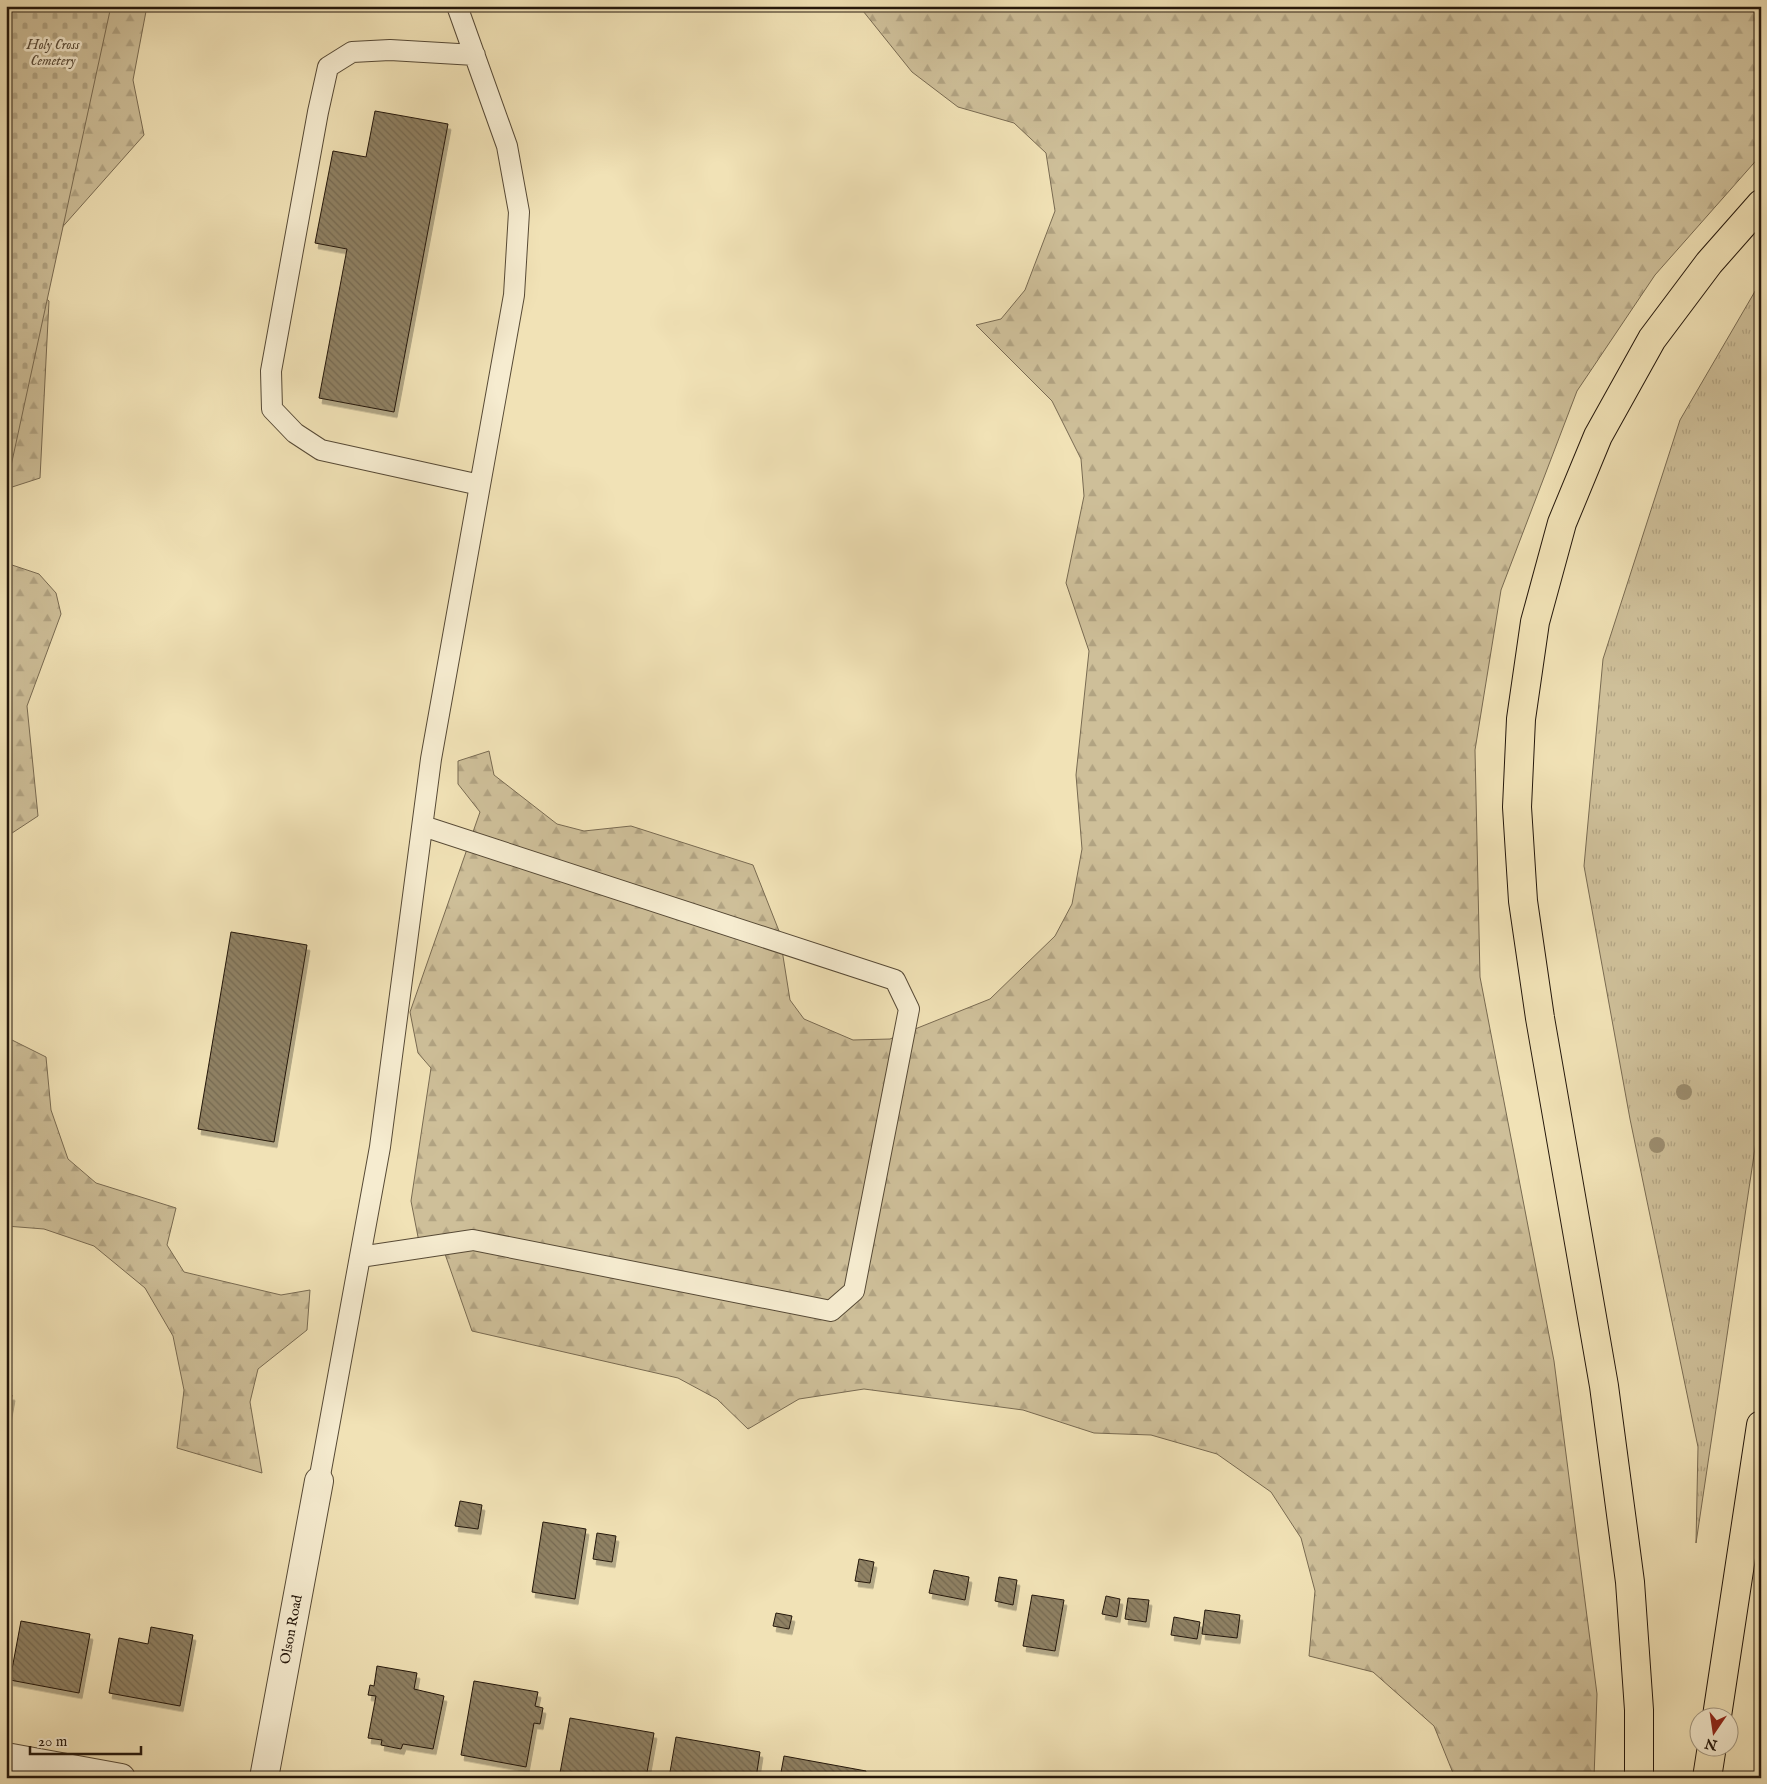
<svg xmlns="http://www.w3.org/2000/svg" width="1767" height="1784" viewBox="0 0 1767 1784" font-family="'IM FELL English',serif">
  <defs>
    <pattern id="grass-tufts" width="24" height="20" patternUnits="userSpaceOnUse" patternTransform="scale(1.25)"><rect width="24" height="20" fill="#cebf99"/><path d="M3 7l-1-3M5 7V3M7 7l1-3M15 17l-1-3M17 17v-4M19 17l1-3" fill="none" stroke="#b1a382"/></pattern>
    <pattern id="forest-firs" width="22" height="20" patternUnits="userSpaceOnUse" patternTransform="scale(1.25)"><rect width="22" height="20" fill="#cebf99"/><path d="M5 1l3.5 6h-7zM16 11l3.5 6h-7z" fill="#b1a382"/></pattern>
    <pattern id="cemetery-stones" width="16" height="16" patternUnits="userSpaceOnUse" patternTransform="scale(1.25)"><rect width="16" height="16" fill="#cebf99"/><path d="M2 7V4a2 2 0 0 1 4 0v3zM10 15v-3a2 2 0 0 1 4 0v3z" fill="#b1a382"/></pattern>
    <pattern id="building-back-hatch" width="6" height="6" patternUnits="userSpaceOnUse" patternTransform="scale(1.25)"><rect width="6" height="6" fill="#8f8164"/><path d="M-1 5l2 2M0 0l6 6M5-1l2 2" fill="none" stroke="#756951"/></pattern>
    <filter id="shadow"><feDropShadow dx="3" dy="5.5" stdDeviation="0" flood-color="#0004"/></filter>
  </defs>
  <rect width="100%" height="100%" fill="#f1e2b6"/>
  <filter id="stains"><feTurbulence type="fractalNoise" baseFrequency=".004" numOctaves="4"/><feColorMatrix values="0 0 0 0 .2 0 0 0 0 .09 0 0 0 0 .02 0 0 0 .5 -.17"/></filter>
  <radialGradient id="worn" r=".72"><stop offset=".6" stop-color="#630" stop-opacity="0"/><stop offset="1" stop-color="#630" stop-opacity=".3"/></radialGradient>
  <path fill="url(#grass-tufts)" stroke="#796b52" d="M1761,281V1108L1696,1543L1698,1447L1630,1119L1584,866L1603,659L1680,420Z"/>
  <path fill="url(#forest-firs)" stroke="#796b52" d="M6,6H147L133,80L144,135L19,276L49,301L40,478L6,489Z
    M859,6H1761V155L1655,275L1577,391L1501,590L1475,750L1480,977L1554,1361L1597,1694L1594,1778H1455L1434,1726L1373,1672L1309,1656L1315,1591L1301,1538L1271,1492L1217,1454L1151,1435L1094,1433L1023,1410L864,1389L799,1399L748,1429L717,1399L678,1378L472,1331L445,1254L419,1242L411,1201L431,1068L418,1053L410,1012L480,812L458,784V761L489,751L494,775L557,824L584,831L631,826L753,865L779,931L790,1000L804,1019L853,1040L890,1039L990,999L1055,936L1072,904L1082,849L1076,775L1089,651L1066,583L1084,496L1081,459L1052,401L976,325L1001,319L1025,290L1055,211L1046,153L1014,123L958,107L912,72Z
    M6,563L39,574L56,593L61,614L27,706L38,816L6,837Z
    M6,1037L46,1057L51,1110L68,1159L96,1183L176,1208L167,1245L184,1272L281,1295L310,1290L307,1330L258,1369L250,1402L262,1473L177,1448L184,1390L173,1336L145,1288L94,1246L44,1229L6,1226Z"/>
  <path fill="url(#cemetery-stones)" stroke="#796b52" d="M6,6H111L6,489Z"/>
  <path fill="url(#building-back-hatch)" stroke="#24170b" filter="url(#shadow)" d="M375,111L448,124L394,412L319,398L347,249L315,243L333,151L366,157Z
    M231,932L307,945L274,1142L198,1129Z
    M6,1394L12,1395L7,1423H6Z
    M460,1501L482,1505L478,1529L455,1526Z
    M543,1522L586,1529L575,1599L532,1592Z
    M597,1533L616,1536L612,1562L593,1559Z
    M859,1559L874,1562L870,1583L855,1581Z
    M934,1570L969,1577L965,1600L929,1593Z
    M999,1577L1017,1580L1013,1605L995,1601Z
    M1032,1595L1064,1600L1055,1651L1023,1646Z
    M1106,1596L1120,1599L1117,1617L1102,1614Z
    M1128,1598L1149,1600L1146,1622L1125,1619Z
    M1205,1610L1240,1615L1237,1638L1202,1634Z
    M776,1613L792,1616L789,1629L773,1626Z
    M1174,1617L1200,1622L1197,1639L1171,1635Z
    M21,1621L90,1634L79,1693L10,1680Z
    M151,1627L193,1635L180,1706L109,1693L119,1638L148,1644Z
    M377,1666L417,1673L414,1689L444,1696L433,1749L403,1744L401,1749L381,1745L382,1740L368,1738L376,1696L368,1695L370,1685L374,1686Z
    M474,1681L538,1692L535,1706L543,1708L540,1724L534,1723L526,1767L461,1755Z
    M570,1718L654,1733L646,1778H589L560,1773Z
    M676,1737L760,1752L756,1778H669Z
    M784,1756L866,1771L865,1778H780Z"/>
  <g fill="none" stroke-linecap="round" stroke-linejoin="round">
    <defs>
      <path id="service" d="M475,55L390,50L352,52L328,67L318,112L271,371L272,409L295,433L321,450L480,485
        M360,1257L473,1240L831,1311L854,1291L909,1009L895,980L423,826
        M319,1481L380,1147L431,759L514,295L519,212L507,146L457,6"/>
      <g id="minor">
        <path d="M6,1757L121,1778"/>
        <path id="s1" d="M264,1778L319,1481"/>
      </g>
      <path id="motorway" d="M1717,1716L1761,1425
        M1639,1778V1710L1630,1582L1604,1386L1540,1018L1523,901L1517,807L1521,719L1535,622L1562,523L1598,436L1652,339L1709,263L1761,204
        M1707,1778L1712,1746"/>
    </defs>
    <use href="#service" stroke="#574a36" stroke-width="22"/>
    <use href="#minor" stroke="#574a36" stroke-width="30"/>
    <use href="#motorway" stroke="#24170b" stroke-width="30"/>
    <use href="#service" stroke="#f6ecd0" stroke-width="20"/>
    <use href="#minor" stroke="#f6ecd0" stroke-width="28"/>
    <use href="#motorway" stroke="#f1e2b6" stroke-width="28"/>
  </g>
  <g fill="#9c8e70">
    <circle cx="1684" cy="1092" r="8"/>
    <circle cx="1657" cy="1145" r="8"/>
  </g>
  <g text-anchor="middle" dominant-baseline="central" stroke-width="5" stroke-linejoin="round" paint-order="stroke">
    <g font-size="14" font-style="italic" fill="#574936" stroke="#f6ecd0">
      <text x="53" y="45">Holy Cross<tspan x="53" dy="16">Cemetery</tspan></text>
    </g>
    <g font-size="14" fill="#24170b" stroke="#f6ecd0">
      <text stroke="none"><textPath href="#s1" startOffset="151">Olson Road</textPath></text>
    </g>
  </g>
  <rect width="1767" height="1784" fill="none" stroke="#f1e2b6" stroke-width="25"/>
  <rect x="8" y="8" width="1752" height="1769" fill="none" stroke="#24170b" stroke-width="2.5"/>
  <rect x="12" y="12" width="1742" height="1759" fill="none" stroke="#24170b"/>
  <g transform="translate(1714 1732) rotate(193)"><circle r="24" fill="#f6ecd0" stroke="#a29781"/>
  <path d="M0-4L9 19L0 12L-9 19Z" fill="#8f2418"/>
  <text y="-8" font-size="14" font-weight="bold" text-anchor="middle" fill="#24170b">N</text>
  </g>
  <path d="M30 1746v8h111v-8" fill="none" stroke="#24170b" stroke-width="2.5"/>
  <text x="38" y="1746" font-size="15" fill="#24170b" stroke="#f6ecd0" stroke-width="4" paint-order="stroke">20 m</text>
  <rect width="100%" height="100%" filter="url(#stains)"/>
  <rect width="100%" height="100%" fill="url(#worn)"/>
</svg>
